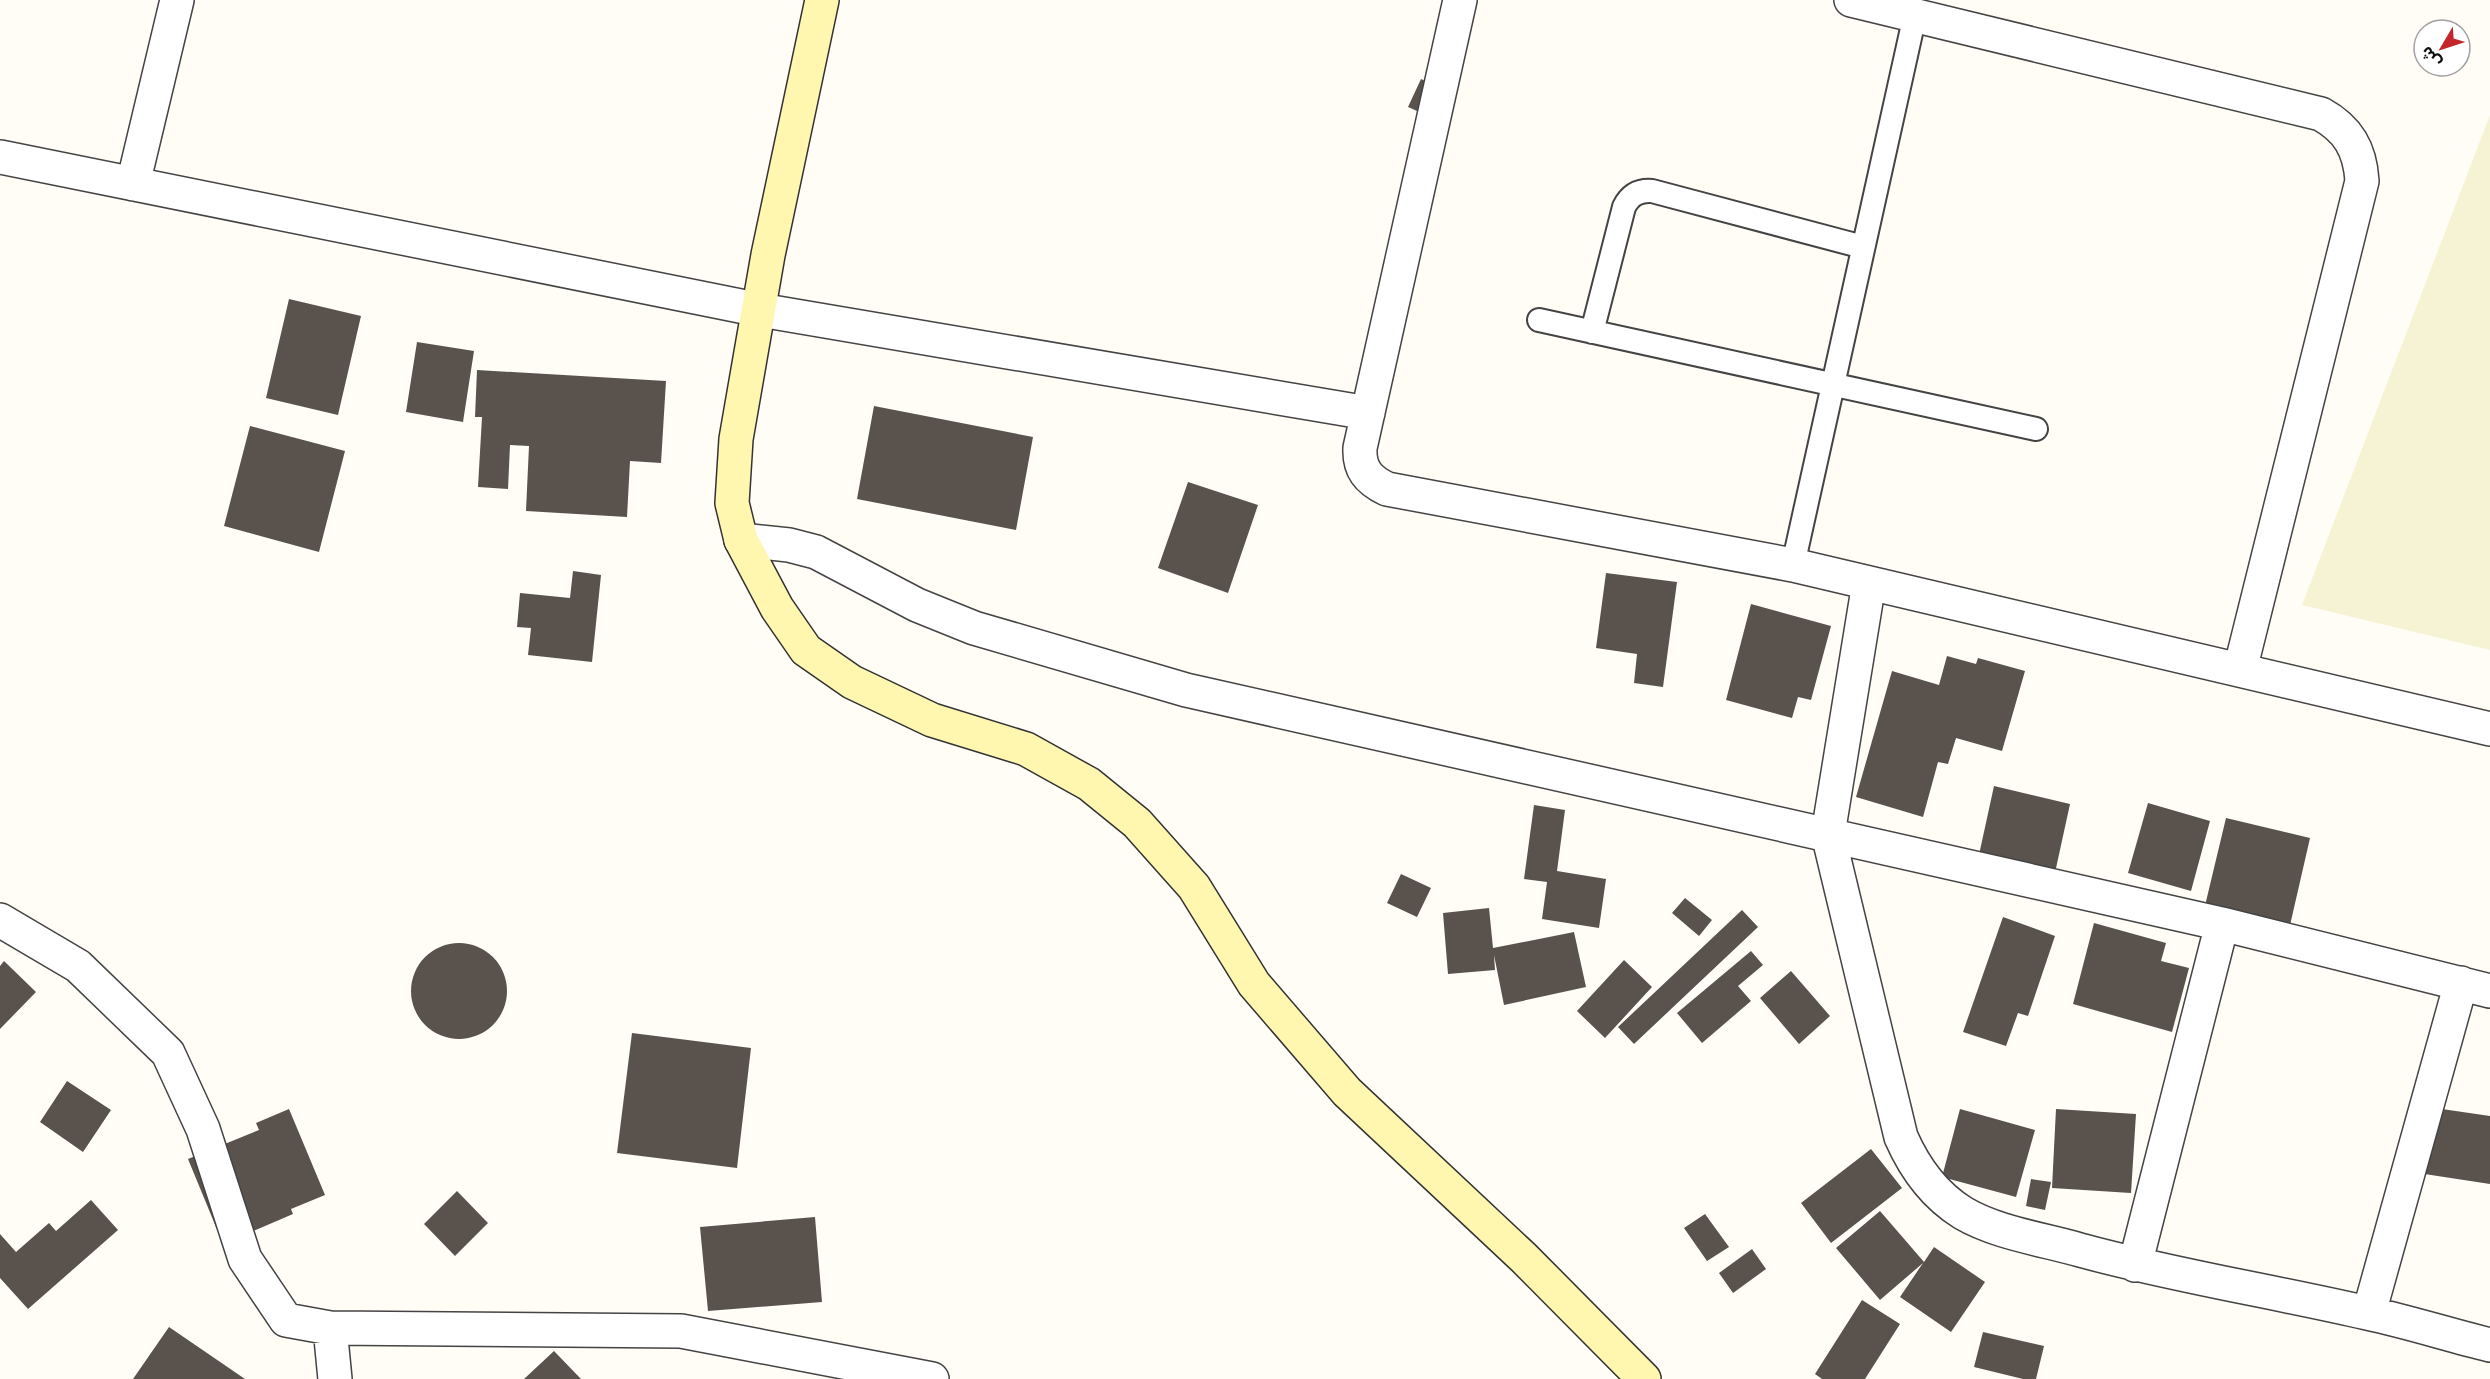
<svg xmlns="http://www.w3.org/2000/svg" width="2490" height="1379" viewBox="0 0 2490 1379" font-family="'Noto Serif','Noto Sans Arabic',serif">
  <rect width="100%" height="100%" fill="#fffdf5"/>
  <path fill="#f6f3d4" d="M2490,115V650L2302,605Z"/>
  <path fill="#5a524d" d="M1421,79L1439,88L1426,115L1408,107Z
    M289,299L361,316L338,415L266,398Z
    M417,342L474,351L463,422L406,412Z
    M477,370L666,381L661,463L630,461L627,517L526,511L529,446L510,445L508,489L478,487L482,417H475Z
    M874,406L1033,437L1016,530L857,499Z
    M250,426L345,451L319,552L224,526Z
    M1188,482L1258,505L1228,593L1158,568Z
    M573,571L601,575L592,662L528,655L531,628L517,627L520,593L570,598Z
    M1606,573L1677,582L1663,687L1634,683L1637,654L1596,648Z
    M1751,604L1831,626L1811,700L1798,697L1792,718L1726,700Z
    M1947,656L1976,664L1978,658L2025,671L2002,751L1956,738L1948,764L1938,762L1923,817L1856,797L1892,671L1939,685Z
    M1994,786L2070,804L2053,882L1977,864Z
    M2148,803L2210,821L2191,891L2128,873Z
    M1534,805L1565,810L1557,871L1606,879L1599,928L1542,919L1547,882L1524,879Z
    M2226,818L2310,838L2288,934L2203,914Z
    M1401,874L1431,888L1417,917L1387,903Z
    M1685,898L1712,920L1699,936L1672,913Z
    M1489,908L1493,948L1574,932L1586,987L1504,1005L1494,955L1495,970L1448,974L1443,913Z
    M1742,910L1758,927L1634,1044L1618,1027Z
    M2003,917L2055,936L2028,1016L2018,1013L2006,1046L1963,1032Z
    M2094,923L2166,943L2161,961L2189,968L2172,1032L2073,1004Z
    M411 991a48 48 0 1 1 96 0a48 48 0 1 1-96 0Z
    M1751,951L1763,965L1738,986L1751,1001L1702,1043L1677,1013Z
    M1624,960L1652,987L1605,1038L1577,1011Z
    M4,961L36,992L0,1029V966Z
    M1791,971L1830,1016L1799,1044L1760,998Z
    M632,1033L751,1048L737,1168L617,1153Z
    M67,1081L111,1110L83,1152L40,1122Z
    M2428,1107L2490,1116V1184L2418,1173Z
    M289,1109L325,1195L291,1209L293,1214L223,1244L188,1159L259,1130L256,1123Z
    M1960,1109L2035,1130L2016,1197L1942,1177Z
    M2056,1109L2136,1114L2131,1193L2052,1188Z
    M1871,1149L1902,1188L1831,1243L1801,1203Z
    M2031,1179L2051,1182L2045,1210L2026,1206Z
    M457,1191L488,1223L455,1256L424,1224Z
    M91,1200L118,1230L28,1309L0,1278V1234L16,1252L49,1223L56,1231Z
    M1880,1211L1924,1262L1934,1247L1985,1282L1951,1332L1900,1297L1923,1263L1880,1300L1836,1248Z
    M1705,1214L1729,1247L1707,1261L1684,1228Z
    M815,1217L822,1302L708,1311L700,1227Z
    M1752,1249L1766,1269L1733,1293L1719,1273Z
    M1862,1300L1900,1324L1865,1379H1822L1815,1374Z
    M169,1327L245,1379H133Z
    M1983,1332L2044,1346L2036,1379H2023L1974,1367Z
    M554,1351L581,1379H524Z"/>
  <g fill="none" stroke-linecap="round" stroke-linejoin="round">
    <defs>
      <path id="service" d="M1539,320L2036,429
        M1592,332L1624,207C1630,195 1639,190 1652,191L1863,247
        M1793,565L1915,15"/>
      <path id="minor" d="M1460,0L1360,448C1359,469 1368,480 1387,489L1793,565L2490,729
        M1851,0L2321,114C2348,129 2360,149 2362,181L2240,670
        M0,157L760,310L1368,413
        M133,184L177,0
        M741,540L789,545L816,552L917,605L974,628L1186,690L2222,924L2490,991
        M1869,583L1828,834L1901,1137C1915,1169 1934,1195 1963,1213C1997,1233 2042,1239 2080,1250C2175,1276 2272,1291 2367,1313C2409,1322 2449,1335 2490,1345
        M0,920L78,966L168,1053L203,1129L245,1259L286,1320L330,1328L681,1331L932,1379
        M2135,1265L2222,924
        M2369,1313L2461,983
        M330,1328L335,1379"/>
      <path id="secondary" d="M822,0L768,255L736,439L732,503L741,540L777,608L806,650L852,682L932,720L1026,749L1089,784L1137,823L1194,887L1254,984L1347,1092L1524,1258L1644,1379"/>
    </defs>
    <use href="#service" stroke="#444" stroke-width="26"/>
    <use href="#minor" stroke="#444" stroke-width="36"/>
    <use href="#secondary" stroke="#333" stroke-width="36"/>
    <use href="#service" stroke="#fff" stroke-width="22"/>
    <use href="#minor" stroke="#fff" stroke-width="33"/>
    <use href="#secondary" stroke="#fff6b0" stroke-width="33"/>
  </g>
  <g transform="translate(2442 48) rotate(231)"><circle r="28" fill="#ffffff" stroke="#a0a0a0" stroke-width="1.5"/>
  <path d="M0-4.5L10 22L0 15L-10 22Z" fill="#c4262e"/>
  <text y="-9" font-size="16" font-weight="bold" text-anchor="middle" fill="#111111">ش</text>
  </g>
</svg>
